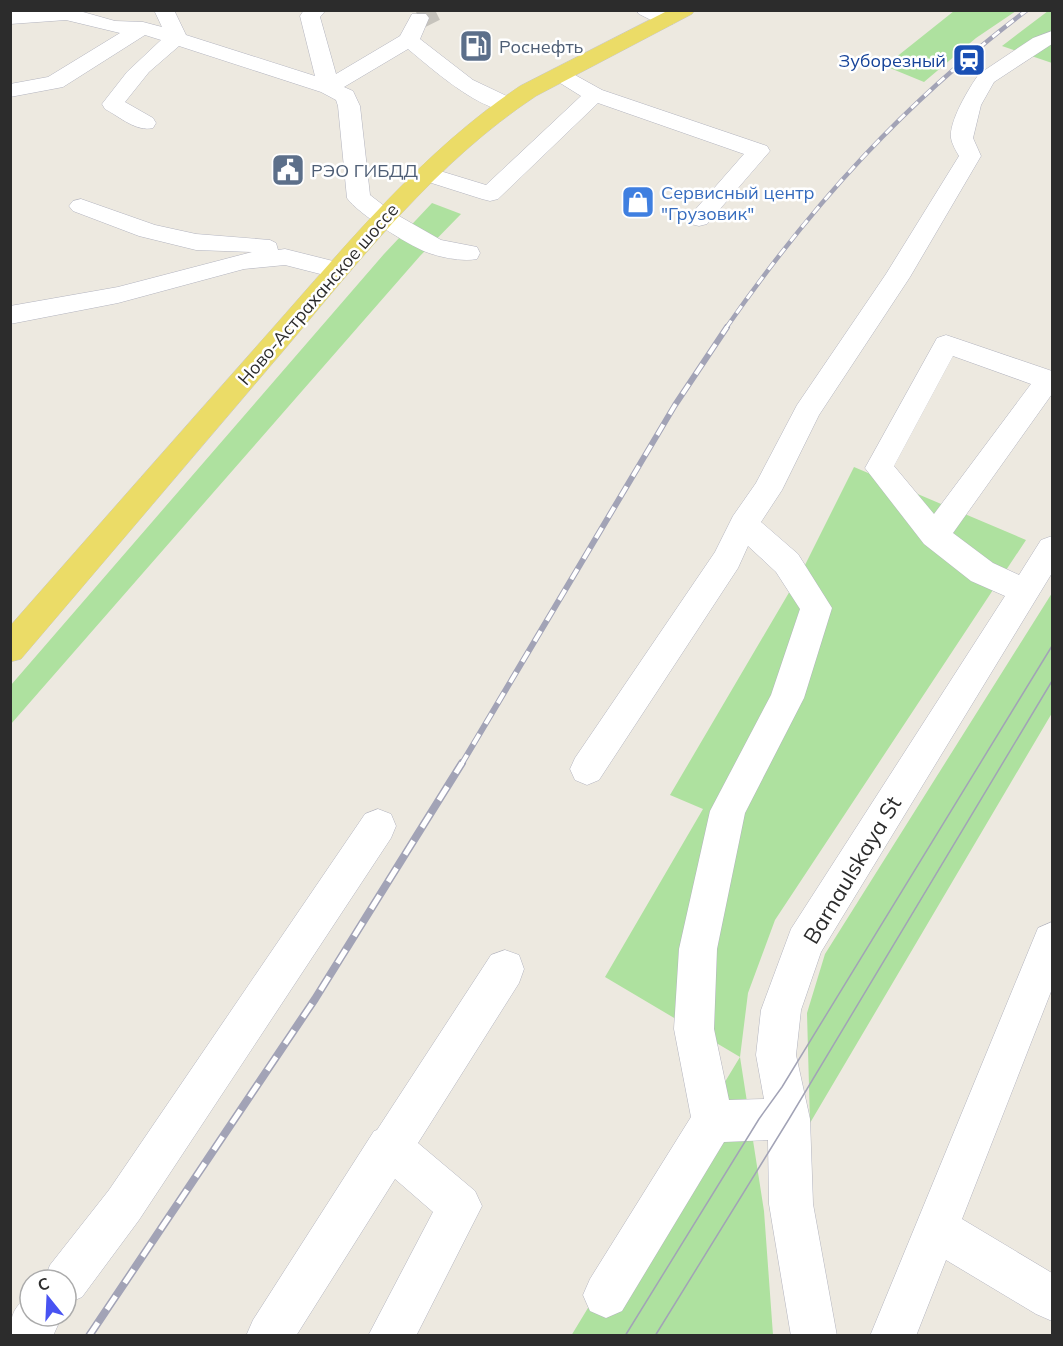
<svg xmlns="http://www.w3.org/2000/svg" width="1063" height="1346" viewBox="0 0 1063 1346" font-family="Mulish,sans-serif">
  <rect width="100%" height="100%" fill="#ede9e0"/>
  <path fill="#aee19f" d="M954,11H1016L976,38L924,82L885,66Z
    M1048,11H1052V63L1002,46Z
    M432,203L461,214L420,256L11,724V685L384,254Z
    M854,467L1026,540L775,920L748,993L740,1057L764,1211L773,1335L571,1336L740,1057L605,977L703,809L670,795L804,567Z
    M1052,593V713L810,1123L807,1013L825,954Z"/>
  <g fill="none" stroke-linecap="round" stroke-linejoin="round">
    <path stroke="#c6c3bc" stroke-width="22" stroke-dasharray="22 11" stroke-linecap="butt" d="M419,18L435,10"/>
    <defs>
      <path id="minor" d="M31,10H76L115,21L143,22L162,27L154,10H174L186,35L315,76L300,16L304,10H326L320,17L336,74L400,36L412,14H426L429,18L420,39L473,80L515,100L518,105L515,110C485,117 430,67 408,49L344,87L353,91L360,106L370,195L392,212L441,240L477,247L480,253L477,259C462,262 439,257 426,252C407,244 358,214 347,198L338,106L336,100L321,92L179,46L149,72L125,102L153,118L156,123L153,128C136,132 120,117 105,109L102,104L127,72L161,40L145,35L63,87L10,97V84L48,77L120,33L66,20L10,24V12Z
        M636,10H662L676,20L673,24H659L639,14Z
        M1052,31V44L994,82L981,105L973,138L981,156L910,277L819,415L782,490L761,522L798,554L832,608L804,698L745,813L717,949L714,1029L729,1100L764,1099L756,1055L761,1010L791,929L1005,596L971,581L924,544L865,468L937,338L946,335L955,338L1052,371V394L953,533L993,563L1019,575L1041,540L1052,536V573L821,952L801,1010L796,1055L810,1119L813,1204L837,1336H791L769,1204L768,1140L724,1142L622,1311L606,1318L590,1311L583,1295L590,1279L691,1117L674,1029L679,949L710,811L771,695L800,609L776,572L748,546L738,568L599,780L587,785L575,780L570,769L575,758L715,552L733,516L756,483L797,405L886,274L959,156C956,151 952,144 951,138C949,121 969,88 979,74L1033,38ZM953,356L1031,384L934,514L894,466Z
        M559,68L566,70L602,90L767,146L770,151L707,224L699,226L691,224L687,219L744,154L598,103L498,199L490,201L482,199L419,179L415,174L419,169L427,167L486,185L581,96L552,78L548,74L552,70Z
        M81,199L155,225L196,234L270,240L276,243L278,250L285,249L345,264L348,270L345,276L336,278L285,265L244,269L118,303L10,324V306L118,287L252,252L196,250L139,236L73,211L69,206L73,201Z
        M378,809L391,814L396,826L391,838L139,1220L82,1297L66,1304V1280H44L50,1265L109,1190L365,814Z
        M1052,922V989L962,1219L1052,1273V1321L1036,1314L946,1260L916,1336H870L1038,928Z
        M505,950L519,955L524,969L519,983L418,1143L475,1191L482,1206L416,1336H368L433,1212L395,1179L296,1336H246L253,1320L374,1131L377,1130L491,955Z
        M30,1297V1316H62L53,1336H10C10,1319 13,1304 30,1297Z"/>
      <path id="major" d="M669,10H695L692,14L536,96C436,162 360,260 284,350C196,453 109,556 21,659L10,662V626C97,527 184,428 271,330C348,243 423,151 520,86Z"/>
    </defs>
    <use href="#minor" stroke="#b3b4bf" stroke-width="1"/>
    <use href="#major" stroke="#c8c8c8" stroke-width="1"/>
    <use href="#minor" fill="#fff" fill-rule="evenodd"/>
    <use href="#major" fill="#ebdc67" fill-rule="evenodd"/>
    <path stroke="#a2a3b6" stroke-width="1.5" d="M625,1336L759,1119L782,1087L1052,646
      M655,1336L789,1119L1052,681"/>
    <defs>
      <path id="rail-far2" d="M726,328C813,203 906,101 1027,10"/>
      <path id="rail-far1" d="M461,765L675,405L727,327"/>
      <path id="rail" d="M89,1336L315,999L462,763"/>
    </defs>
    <use href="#rail-far2" stroke="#a2a3b6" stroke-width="4.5"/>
    <use href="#rail-far1" stroke="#a2a3b6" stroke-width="6"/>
    <use href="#rail" stroke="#a2a3b6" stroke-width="8"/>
    <use href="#rail-far2" stroke="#fff" stroke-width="3" stroke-dasharray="9" stroke-linecap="butt"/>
    <use href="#rail-far1" stroke="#fff" stroke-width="4" stroke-dasharray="12" stroke-linecap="butt"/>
    <use href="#rail" stroke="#fff" stroke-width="5" stroke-dasharray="16" stroke-linecap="butt"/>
  </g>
  <defs>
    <symbol id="fuel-square" viewBox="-11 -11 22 22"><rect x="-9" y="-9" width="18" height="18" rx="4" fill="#5c6f8a" stroke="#fff"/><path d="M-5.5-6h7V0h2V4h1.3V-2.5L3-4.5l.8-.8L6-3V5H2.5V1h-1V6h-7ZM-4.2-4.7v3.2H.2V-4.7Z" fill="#fff"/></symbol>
    <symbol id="station-square" viewBox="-11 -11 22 22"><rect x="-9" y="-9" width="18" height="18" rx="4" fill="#1a4fb4" stroke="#fff"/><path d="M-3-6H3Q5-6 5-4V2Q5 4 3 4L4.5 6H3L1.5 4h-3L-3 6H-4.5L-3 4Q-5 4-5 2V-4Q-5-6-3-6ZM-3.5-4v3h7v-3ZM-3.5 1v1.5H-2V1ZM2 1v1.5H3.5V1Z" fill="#fff"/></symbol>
    <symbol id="civic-square" viewBox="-11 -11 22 22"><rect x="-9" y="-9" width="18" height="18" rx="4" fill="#5c6f8a" stroke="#fff"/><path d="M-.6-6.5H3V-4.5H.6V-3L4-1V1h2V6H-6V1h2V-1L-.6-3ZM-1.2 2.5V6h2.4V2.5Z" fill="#fff"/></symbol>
    <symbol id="shop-square" viewBox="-11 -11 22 22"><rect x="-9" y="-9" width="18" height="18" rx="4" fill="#3f7fe0" stroke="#fff"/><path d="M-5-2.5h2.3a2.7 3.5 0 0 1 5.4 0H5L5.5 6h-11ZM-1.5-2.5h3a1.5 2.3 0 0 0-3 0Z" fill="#fff"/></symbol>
  </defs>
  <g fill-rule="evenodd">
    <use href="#fuel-square" x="457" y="27" width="38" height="38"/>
    <use href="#station-square" x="950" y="41" width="38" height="38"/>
    <use href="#civic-square" x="269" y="151" width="38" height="38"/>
    <use href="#shop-square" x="619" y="183" width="38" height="38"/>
  </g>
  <g text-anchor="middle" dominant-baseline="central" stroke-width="5" stroke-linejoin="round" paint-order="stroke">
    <g font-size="18" fill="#4e5e75" stroke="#fff" text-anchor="start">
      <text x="499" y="46">Роснефть</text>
      <text x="311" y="170">РЭО ГИБДД</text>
    </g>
    <g font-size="18" fill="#164399" stroke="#fff" text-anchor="end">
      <text x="946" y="60">Зуборезный</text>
    </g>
    <g font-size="18" fill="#366cbe" stroke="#fff" text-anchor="start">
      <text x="661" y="192">Сервисный центр<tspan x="661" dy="21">"Грузовик"</tspan></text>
    </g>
    <g font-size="18" fill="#2c2c2c" stroke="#fff">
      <text transform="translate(318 294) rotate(-49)">Ново-Астраханское шоссе</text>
    </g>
    <g font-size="22" fill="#2c2c2c" stroke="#fff">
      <text transform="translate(852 870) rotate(-59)">Barnaulskaya St</text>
    </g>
  </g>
  <rect width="1063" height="1346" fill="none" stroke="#2c2c2c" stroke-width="24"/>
  <g transform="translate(48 1298) rotate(342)"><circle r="28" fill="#ffffff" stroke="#ababab" stroke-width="1.5"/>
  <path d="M0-4.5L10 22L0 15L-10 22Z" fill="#4853f2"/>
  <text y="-9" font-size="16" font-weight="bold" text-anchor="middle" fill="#2c2c2c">С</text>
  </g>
</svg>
